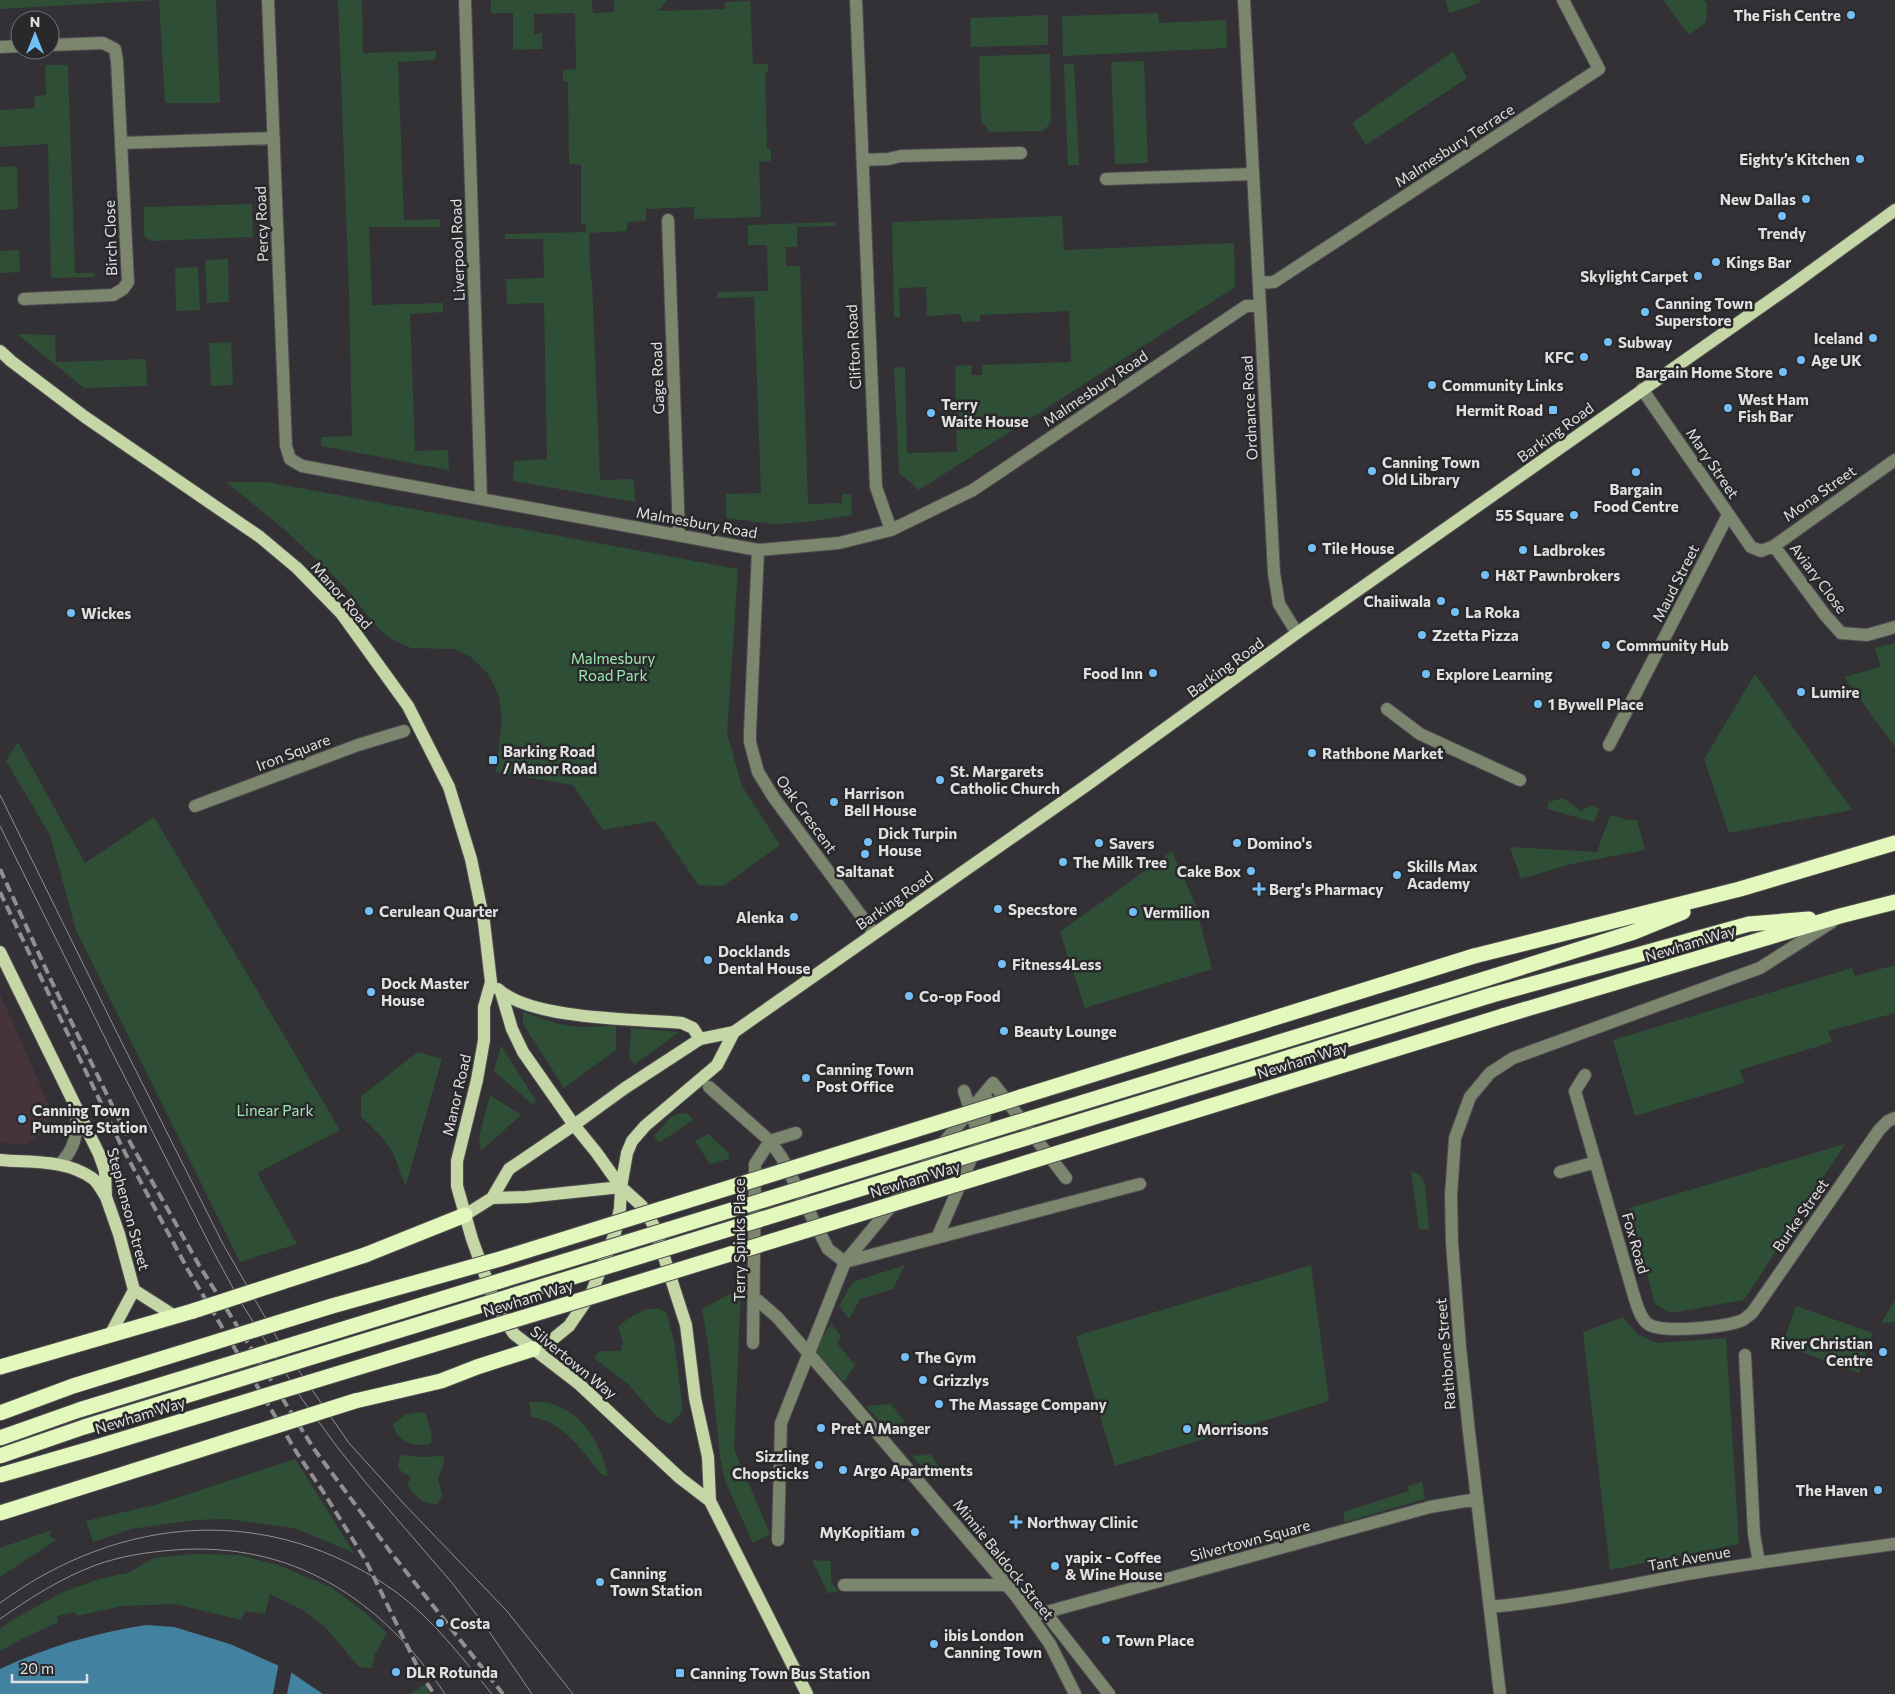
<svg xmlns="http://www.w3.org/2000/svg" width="1895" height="1694" viewBox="0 0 1895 1694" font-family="Commissioner,sans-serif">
  <rect width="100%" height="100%" fill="#333135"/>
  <path fill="#47343b" d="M0,994L52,1112L50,1128L25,1144L0,1143Z"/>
  <path fill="#2e4f36" d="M0,0H216L220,103H165L159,0L0,9Z
    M338,0H362L363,53L436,51L435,60L398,62L404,220L440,219V227H369L372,305L443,303V312L410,314L415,451L448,450L449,470L321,446V437L352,436L349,291Z
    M491,0H592L593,13L614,12V0H667L658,11L725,9V2L750,1L753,64H768V72L765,74L767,149H771V161L759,162L761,217L694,219V207L646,209V221L627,222V231L589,233L590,272L592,284L600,480L634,479L635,502L513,481L514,461L547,459L544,303L507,304L506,279L544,278L543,239H505V234L586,232V223L581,224V165L569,164L568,82L563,81V70L576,69L575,13L534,14V34L542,33V49L513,50V13H491Z
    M1446,0H1479L1480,3L1449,13Z
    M1663,0H1704L1707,4L1706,22L1689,35Z
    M1158,13L1159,23L1226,20L1227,48L1063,56L1062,16Z
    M1048,15V45L971,47L970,18Z
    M1453,51L1467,78L1366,145L1352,123Z
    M1050,54L1051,123L1043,131L990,132L981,121L979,56Z
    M1144,61L1148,163L1115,164L1111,62Z
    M1064,64H1074L1079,165H1068Z
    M45,65H66L68,67L75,273H94L95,277L51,278L48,144L0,147V110L35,108L34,96L46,95Z
    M17,166L18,209L0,210V167Z
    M252,204L253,237L150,241L144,236V207Z
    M1062,216L1064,250L1234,243L1235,287L919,490L899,473L894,368L905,367L907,453L957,452L955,366L972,365L971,375H982V365L1071,362L1069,311L980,315V321L962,322L960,314L927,316L926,287L899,288L900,317H894L892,222Z
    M835,222V226L797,227V247H786V266H800L808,504L842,503V494H851L852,515L806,522L775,524L726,518V494L761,493L754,297L717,298V292L768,291L767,245H748V225Z
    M19,250L20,272L0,273V251Z
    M228,259L229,302L207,303L205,260Z
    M198,267L200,310L176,311L175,268Z
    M17,334L55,335L56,362L146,359L147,386L84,388Z
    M231,342L233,385L211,386L209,343Z
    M226,482H267L738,569L727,734L742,786L780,845L723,886L698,885L655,821L603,830L573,785L496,772L502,720L499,696L489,675L471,657L455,649L411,648L391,639L377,627L344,586L285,530Z
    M1895,643V747L1844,677L1881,667L1875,648Z
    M1755,674L1852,810L1729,833L1704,759Z
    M18,742L85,863L154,817L340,1130L257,1173L297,1244L240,1262L76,930L50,835L6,761Z
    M1563,798L1581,811L1592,805L1599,809L1594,822L1547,809L1549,802Z
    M1610,815L1628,820H1637L1645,850L1571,864L1521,879L1510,847L1597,852Z
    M1172,851L1195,903L1212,969L1085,1008L1060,932Z
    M1895,965V1013L1828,1031L1832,1042L1740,1070L1744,1083L1635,1116L1613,1040L1852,968L1855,976Z
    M523,1012L555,1023L579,1027L616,1026V1050L564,1088L523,1024Z
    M631,1028L679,1032L635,1064L629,1059Z
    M501,1045L536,1101L532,1104L494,1071Z
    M418,1052L442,1059L406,1185C401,1177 399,1169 396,1160C389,1142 375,1129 361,1117V1096Z
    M490,1095L521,1115L481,1151L479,1137Z
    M680,1113L688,1114L693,1120L659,1143L654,1136L671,1117Z
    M708,1134L729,1153V1159L710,1164L695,1141Z
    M1845,1144L1744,1300L1671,1313L1655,1304L1629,1208Z
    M1411,1172C1419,1173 1422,1178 1425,1184L1429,1229H1419Z
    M905,1265L893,1289L860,1299L849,1319L839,1306L853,1282Z
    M1311,1265L1329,1401L1115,1466L1076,1336Z
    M741,1288L734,1449L770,1534L753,1543L725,1481L720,1457L709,1351L702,1309Z
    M1895,1300V1322L1881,1323Z
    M1796,1306L1873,1333L1859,1373L1782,1345Z
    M646,1309H659L666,1312L674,1341L683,1411L670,1424L658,1418L628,1384L594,1358L600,1351H621L623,1342L618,1327L629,1318Z
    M1623,1317L1637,1334L1657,1343L1726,1338L1739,1544L1610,1570L1583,1332Z
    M831,1324L841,1336L837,1343L855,1365L844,1382L814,1350Z
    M529,1402C536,1402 543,1401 549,1403C584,1412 601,1445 608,1476L602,1475C583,1452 562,1420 531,1417Z
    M891,1404L904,1421L894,1438L866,1406Z
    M420,1412L426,1414L432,1437L431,1444C414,1447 397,1443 393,1424L405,1415Z
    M930,1454L941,1469L935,1481L912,1456Z
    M400,1455L422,1457L444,1456V1462L438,1479L442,1496L437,1504C422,1504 416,1497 407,1485L411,1477L402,1472L398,1467Z
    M295,1459L354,1553L294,1528L226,1519L194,1520L131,1529L93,1542L86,1521L158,1504Z
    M1422,1482L1425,1499L1345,1522L1343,1512L1409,1491L1408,1486Z
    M52,1530L49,1536L56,1540L0,1577V1548Z
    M194,1554L239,1555L278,1565L330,1587L363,1611L387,1633L375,1654L372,1668L359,1667L326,1628L303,1610L270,1594L265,1614L245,1611L241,1620L175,1604L123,1606L76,1616L75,1612L57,1616L58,1622L18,1641L0,1651V1629L12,1620L63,1592L99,1579L128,1573L154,1558Z
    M812,1560L831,1561V1581L838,1592L828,1593Z
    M425,1684L430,1694H410Z"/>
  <path fill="#4281a0" d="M146,1625L174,1627L230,1644L286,1669L323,1694H0V1669C47,1647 94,1633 146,1625Z"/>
  <path fill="#333135" d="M279,1662L292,1669L287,1694H273Z"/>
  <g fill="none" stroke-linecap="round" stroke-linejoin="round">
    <defs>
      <path id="minor" d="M268,0L286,446L290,459L302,466L758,550L839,543L891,530L973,490L1246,306H1260
        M465,0L481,499
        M856,0L876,487L891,530
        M1244,0L1274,573L1279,604L1297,633
        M0,47L20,46
        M122,143L274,138
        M863,160L888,159L901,156L1021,153
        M1106,179L1253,174
        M668,220L679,535
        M1259,283L1274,282L1599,69L1563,0
        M24,299L113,295L123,289L128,282L117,61L115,49L103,43L50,45
        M1642,389L1751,547L1761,551L1774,546L1895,460
        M1774,546L1825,615L1841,633L1867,635L1895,627
        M758,550L750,732V742L758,772L774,798L874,933
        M1387,709L1420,734L1520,780
        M1609,745L1728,515
        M195,806L358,745L404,731
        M1585,1075L1575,1091L1634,1296C1637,1305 1640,1318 1648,1324C1663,1334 1726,1327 1743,1320C1746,1318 1749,1315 1752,1313L1879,1130L1888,1121L1895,1118
        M993,1083L1066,1178
        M709,1087L770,1141L782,1158L828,1249L845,1262L993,1083
        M964,1091L979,1136
        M770,1141L796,1133
        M60,1164C77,1146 76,1134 77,1111
        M1560,1172L1596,1162
        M937,1238L980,1138L988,1100
        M755,1298L777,1317L849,1400L1016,1596L1050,1644L1075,1694
        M753,1343L755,1164L770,1141
        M1745,1355L1754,1534L1759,1563
        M778,1540L781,1423L845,1262L1140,1184
        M844,1585H1007
        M1490,1607C1553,1601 1615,1588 1677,1576C1749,1563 1822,1554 1895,1544
        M1045,1612L1109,1694
        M1032,1616L1430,1507L1477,1499
        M1500,1694L1469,1432L1460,1347L1452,1243L1451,1196L1455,1138L1470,1097L1490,1073L1513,1058L1760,968L1832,922"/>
      <path id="major" d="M0,351L11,361L85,417L260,537L297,568L341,613L408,706L449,787L471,859L484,922L491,982L484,1007V1040L477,1080L457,1161V1186L472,1239L498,1311L514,1334L579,1384L680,1478L710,1501
        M0,952L99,1154L105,1171L106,1197L119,1234L134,1290L173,1315
        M498,989C531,1020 636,1019 682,1023L693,1028L700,1039
        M501,992L512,1029L523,1052L574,1125L596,1152L621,1187L642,1206L654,1226L686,1325L695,1398L708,1457L710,1501L807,1694
        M0,1160C31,1163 65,1159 92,1178C98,1182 102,1191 106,1197
        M492,1198L526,1197L621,1187
        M465,1215L492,1198L509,1169L574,1125L625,1088L700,1039L734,1032
        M110,1335L134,1290
        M533,1349L553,1339L569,1326L591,1294L615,1233L620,1208L621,1187L627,1153L632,1141L645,1126L717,1065L734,1032L1087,785L1297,633L1792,285L1895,210"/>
      <path id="highway" d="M1474,956L1740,889L1895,843
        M1485,979L1634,932L1683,912
        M1492,995L1749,924L1809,919
        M1503,1016L1840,916L1895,902
        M365,1255L465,1215
        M0,1367L193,1311
        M355,1401L441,1381L477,1367L533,1349"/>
    </defs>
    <use href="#minor" stroke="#4f4d51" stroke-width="14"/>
    <use href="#major" stroke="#4f4d51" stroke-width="14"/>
    <use href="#highway" stroke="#4f4d51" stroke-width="17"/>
    <use href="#minor" stroke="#7c856d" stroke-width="12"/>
    <use href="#major" stroke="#c5d7a6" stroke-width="12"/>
    <use href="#highway" stroke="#e2f8bd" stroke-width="15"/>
    <path stroke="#908f92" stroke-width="1" d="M0,795L122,1043L223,1244L281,1345L349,1443L405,1505L506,1610L573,1694
      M0,826L111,1050L212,1249L240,1301L302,1399L338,1448L366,1483L453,1584L486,1627L532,1694
      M0,1603C121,1514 271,1502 396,1592C433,1619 462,1658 492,1694
      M0,1619C30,1598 61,1578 96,1565C121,1556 148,1552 174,1550C292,1541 380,1598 445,1694"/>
    <path stroke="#908f92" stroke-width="4" stroke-dasharray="10 5" stroke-linecap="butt" d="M0,869L50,978L131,1144L199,1265L314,1449L392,1554L503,1694
      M0,892L122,1147L188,1270L297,1453L324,1493L366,1561L422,1676L434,1694"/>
    <defs>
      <path id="highway-bridge" d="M193,1311L365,1255
        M0,1413L73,1386L332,1306L500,1259L1474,956
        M0,1438L79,1410L1485,979
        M0,1456L84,1427L1492,995
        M0,1475L90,1449L597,1295L1503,1016
        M0,1513L355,1401"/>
    </defs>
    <use href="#highway-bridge" stroke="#4f4d51" stroke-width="17" stroke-linecap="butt"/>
    <use href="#highway-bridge" stroke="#e2f8bd" stroke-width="15"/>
  </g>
  <g fill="#74c0f6" stroke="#29282b" stroke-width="2">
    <circle cx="1851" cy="15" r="5"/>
    <circle cx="1860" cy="159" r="5"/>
    <circle cx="1806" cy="199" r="5"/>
    <circle cx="1782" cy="216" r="5"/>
    <circle cx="1716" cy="262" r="5"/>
    <circle cx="1698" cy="276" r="5"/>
    <circle cx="1645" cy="312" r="5"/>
    <circle cx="1873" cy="338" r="5"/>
    <circle cx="1608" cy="342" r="5"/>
    <circle cx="1584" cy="357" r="5"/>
    <circle cx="1801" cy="360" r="5"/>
    <circle cx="1783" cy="372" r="5"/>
    <circle cx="1432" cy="385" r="5"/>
    <circle cx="1728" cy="408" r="5"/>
    <rect x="1548" y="405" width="10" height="10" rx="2.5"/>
    <circle cx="931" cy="413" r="5"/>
    <circle cx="1372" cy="471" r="5"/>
    <circle cx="1636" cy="472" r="5"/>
    <circle cx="1574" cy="515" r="5"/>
    <circle cx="1312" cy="548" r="5"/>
    <circle cx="1523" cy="550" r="5"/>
    <circle cx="1485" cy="575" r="5"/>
    <circle cx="1441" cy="601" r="5"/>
    <circle cx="1455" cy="612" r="5"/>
    <circle cx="71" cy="613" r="5"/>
    <circle cx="1422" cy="635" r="5"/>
    <circle cx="1606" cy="645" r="5"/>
    <circle cx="1153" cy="673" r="5"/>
    <circle cx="1426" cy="674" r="5"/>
    <circle cx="1801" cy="692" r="5"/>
    <circle cx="1538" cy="704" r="5"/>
    <circle cx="1312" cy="753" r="5"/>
    <rect x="488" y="755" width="10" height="10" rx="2.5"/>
    <circle cx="940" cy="780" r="5"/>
    <circle cx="834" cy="802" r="5"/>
    <circle cx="868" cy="842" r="5"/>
    <circle cx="1099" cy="843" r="5"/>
    <circle cx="1237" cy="843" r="5"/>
    <circle cx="865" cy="854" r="5"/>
    <circle cx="1063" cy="862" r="5"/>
    <circle cx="1251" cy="871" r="5"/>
    <circle cx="1397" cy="875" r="5"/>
    <path d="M1256.5 881.5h5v5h5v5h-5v5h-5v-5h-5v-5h5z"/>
    <circle cx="998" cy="909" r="5"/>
    <circle cx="369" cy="911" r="5"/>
    <circle cx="1133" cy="912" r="5"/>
    <circle cx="794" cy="917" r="5"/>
    <circle cx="708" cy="960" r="5"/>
    <circle cx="1002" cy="964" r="5"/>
    <circle cx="371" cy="992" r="5"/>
    <circle cx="909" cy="996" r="5"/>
    <circle cx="1004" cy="1031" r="5"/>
    <circle cx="806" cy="1078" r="5"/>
    <circle cx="22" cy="1119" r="5"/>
    <circle cx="1883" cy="1352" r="5"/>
    <circle cx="905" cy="1357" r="5"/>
    <circle cx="923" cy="1380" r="5"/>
    <circle cx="939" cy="1404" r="5"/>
    <circle cx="821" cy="1428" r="5"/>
    <circle cx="1187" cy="1429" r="5"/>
    <circle cx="819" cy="1465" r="5"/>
    <circle cx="843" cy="1470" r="5"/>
    <circle cx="1878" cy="1490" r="5"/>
    <path d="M1013.5 1514.5h5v5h5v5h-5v5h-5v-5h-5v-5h5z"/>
    <circle cx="915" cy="1532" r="5"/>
    <circle cx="1055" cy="1566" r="5"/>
    <circle cx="600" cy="1582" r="5"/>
    <circle cx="440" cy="1623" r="5"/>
    <circle cx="1106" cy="1640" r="5"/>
    <circle cx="934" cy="1644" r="5"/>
    <circle cx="396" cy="1672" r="5"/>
    <rect x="675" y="1668" width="10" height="10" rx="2.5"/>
  </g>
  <g text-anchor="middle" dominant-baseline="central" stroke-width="5" stroke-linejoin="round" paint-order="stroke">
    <g font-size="15" font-weight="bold" fill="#e0dfe2" stroke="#29282b" text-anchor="start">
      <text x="1841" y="15" text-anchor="end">The Fish Centre</text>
      <text x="1850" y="159" text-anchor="end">Eighty’s Kitchen</text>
      <text x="1796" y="199" text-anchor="end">New Dallas</text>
      <text x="1782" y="233" text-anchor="middle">Trendy</text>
      <text x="1726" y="262">Kings Bar</text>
      <text x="1688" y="276" text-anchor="end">Skylight Carpet</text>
      <text x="1655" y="303">Canning Town<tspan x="1655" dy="17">Superstore</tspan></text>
      <text x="1863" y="338" text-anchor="end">Iceland</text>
      <text x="1618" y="342">Subway</text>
      <text x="1574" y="357" text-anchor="end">KFC</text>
      <text x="1811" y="360">Age UK</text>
      <text x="1773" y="372" text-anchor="end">Bargain Home Store</text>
      <text x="1442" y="385">Community Links</text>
      <text x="1738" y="399">West Ham<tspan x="1738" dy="17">Fish Bar</tspan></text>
      <text x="941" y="404">Terry<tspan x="941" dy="17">Waite House</tspan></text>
      <text x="1543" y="410" text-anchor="end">Hermit Road</text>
      <text x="1382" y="462">Canning Town<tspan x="1382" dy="17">Old Library</tspan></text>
      <text x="1636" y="489" text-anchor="middle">Bargain<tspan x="1636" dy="17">Food Centre</tspan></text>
      <text x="1564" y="515" text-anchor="end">55 Square</text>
      <text x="1322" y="548">Tile House</text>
      <text x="1533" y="550">Ladbrokes</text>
      <text x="1495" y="575">H&amp;T Pawnbrokers</text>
      <text x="1431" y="601" text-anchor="end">Chaiiwala</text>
      <text x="1465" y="612">La Roka</text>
      <text x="81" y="613">Wickes</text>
      <text x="1432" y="635">Zzetta Pizza</text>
      <text x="1616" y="645">Community Hub</text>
      <text x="1143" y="673" text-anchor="end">Food Inn</text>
      <text x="1436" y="674">Explore Learning</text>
      <text x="1811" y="692">Lumire</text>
      <text x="1548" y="704">1 Bywell Place</text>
      <text x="503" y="751">Barking Road<tspan x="503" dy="17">/ Manor Road</tspan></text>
      <text x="1322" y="753">Rathbone Market</text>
      <text x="950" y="771">St. Margarets<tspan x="950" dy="17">Catholic Church</tspan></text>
      <text x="844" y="793">Harrison<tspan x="844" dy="17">Bell House</tspan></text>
      <text x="878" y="833">Dick Turpin<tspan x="878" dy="17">House</tspan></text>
      <text x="1109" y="843">Savers</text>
      <text x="1247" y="843">Domino's</text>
      <text x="1073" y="862">The Milk Tree</text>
      <text x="1407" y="866">Skills Max<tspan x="1407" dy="17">Academy</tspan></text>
      <text x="865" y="871" text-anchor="middle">Saltanat</text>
      <text x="1241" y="871" text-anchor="end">Cake Box</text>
      <text x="1269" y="889">Berg's Pharmacy</text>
      <text x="1008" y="909">Specstore</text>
      <text x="379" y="911">Cerulean Quarter</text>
      <text x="1143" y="912">Vermilion</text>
      <text x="784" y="917" text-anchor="end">Alenka</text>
      <text x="718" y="951">Docklands<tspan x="718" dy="17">Dental House</tspan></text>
      <text x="1012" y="964">Fitness4Less</text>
      <text x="381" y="983">Dock Master<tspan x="381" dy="17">House</tspan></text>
      <text x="919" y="996">Co-op Food</text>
      <text x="1014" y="1031">Beauty Lounge</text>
      <text x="816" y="1069">Canning Town<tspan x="816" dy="17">Post Office</tspan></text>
      <text x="32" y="1110">Canning Town<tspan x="32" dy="17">Pumping Station</tspan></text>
      <text x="1873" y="1343" text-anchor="end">River Christian<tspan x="1873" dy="17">Centre</tspan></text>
      <text x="915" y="1357">The Gym</text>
      <text x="933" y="1380">Grizzlys</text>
      <text x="949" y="1404">The Massage Company</text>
      <text x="831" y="1428">Pret A Manger</text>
      <text x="1197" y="1429">Morrisons</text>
      <text x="809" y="1456" text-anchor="end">Sizzling<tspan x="809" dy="17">Chopsticks</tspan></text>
      <text x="853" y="1470">Argo Apartments</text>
      <text x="1868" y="1490" text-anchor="end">The Haven</text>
      <text x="1027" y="1522">Northway Clinic</text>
      <text x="905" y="1532" text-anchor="end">MyKopitiam</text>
      <text x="1065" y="1557">yapix - Coffee<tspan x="1065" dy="17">&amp; Wine House</tspan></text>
      <text x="610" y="1573">Canning<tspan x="610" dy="17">Town Station</tspan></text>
      <text x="450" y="1623">Costa</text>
      <text x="944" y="1635">ibis London<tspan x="944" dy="17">Canning Town</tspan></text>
      <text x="1116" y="1640">Town Place</text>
      <text x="406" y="1672">DLR Rotunda</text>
      <text x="690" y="1673">Canning Town Bus Station</text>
    </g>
    <g font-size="15" fill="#e0dfe2" stroke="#29282b">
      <text transform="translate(1454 145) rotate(-33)">Malmesbury Terrace</text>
      <text transform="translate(261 224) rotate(-92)">Percy Road</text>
      <text transform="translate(110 238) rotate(-92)">Birch Close</text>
      <text transform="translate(457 250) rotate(-92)">Liverpool Road</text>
      <text transform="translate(853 347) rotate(-93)">Clifton Road</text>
      <text transform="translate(657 378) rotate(-92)">Gage Road</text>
      <text transform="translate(1095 388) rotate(-34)">Malmesbury Road</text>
      <text transform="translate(1249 408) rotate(-93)">Ordnance Road</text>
      <text transform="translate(1555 432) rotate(-36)">Barking Road</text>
      <text transform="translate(1713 463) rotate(56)">Mary Street</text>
      <text transform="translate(1819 493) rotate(-35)">Mona Street</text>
      <text transform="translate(697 522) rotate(10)">Malmesbury Road</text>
      <text transform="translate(1819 578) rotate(53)">Aviary Close</text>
      <text transform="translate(1675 583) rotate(-63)">Maud Street</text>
      <text transform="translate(342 595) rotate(49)">Manor Road</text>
      <text transform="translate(1225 667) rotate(-36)">Barking Road</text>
      <text transform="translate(293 752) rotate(-21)">Iron Square</text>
      <text transform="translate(807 814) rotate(54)">Oak Crescent</text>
      <text transform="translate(894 900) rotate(-35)">Barking Road</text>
      <text transform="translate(1690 943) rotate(-17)">Newham Way</text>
      <text transform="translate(1302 1060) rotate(-17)">Newham Way</text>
      <text transform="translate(456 1095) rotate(-77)">Manor Road</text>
      <text transform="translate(915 1179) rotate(-17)">Newham Way</text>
      <text transform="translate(129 1209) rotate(75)">Stephenson Street</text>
      <text transform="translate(1800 1215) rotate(-55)">Burke Street</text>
      <text transform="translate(739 1240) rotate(-90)">Terry Spinks Place</text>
      <text transform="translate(1636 1243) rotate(74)">Fox Road</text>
      <text transform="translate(528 1298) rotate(-17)">Newham Way</text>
      <text transform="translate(1445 1354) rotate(-95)">Rathbone Street</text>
      <text transform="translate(574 1362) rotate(39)">Silvertown Way</text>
      <text transform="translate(140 1415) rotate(-17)">Newham Way</text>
      <text transform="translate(1250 1540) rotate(-15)">Silvertown Square</text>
      <text transform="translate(1689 1558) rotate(-10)">Tant Avenue</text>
      <text transform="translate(1004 1559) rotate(51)">Minnie Baldock Street</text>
    </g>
    <g font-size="15" fill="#9ce9af" stroke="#29282b">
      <text x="613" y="658">Malmesbury<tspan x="613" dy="17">Road Park</tspan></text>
      <text x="275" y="1110">Linear Park</text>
    </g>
  </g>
  <g transform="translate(35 35)"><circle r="24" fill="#29282b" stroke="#727174"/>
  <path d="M0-4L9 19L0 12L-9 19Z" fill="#74c0f6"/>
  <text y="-8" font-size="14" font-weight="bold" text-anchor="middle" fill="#e0dfe2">N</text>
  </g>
  <path d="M12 1674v8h75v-8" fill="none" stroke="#e0dfe2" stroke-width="2.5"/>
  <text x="20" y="1674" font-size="15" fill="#e0dfe2" stroke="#29282b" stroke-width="4" paint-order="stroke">20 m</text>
</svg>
